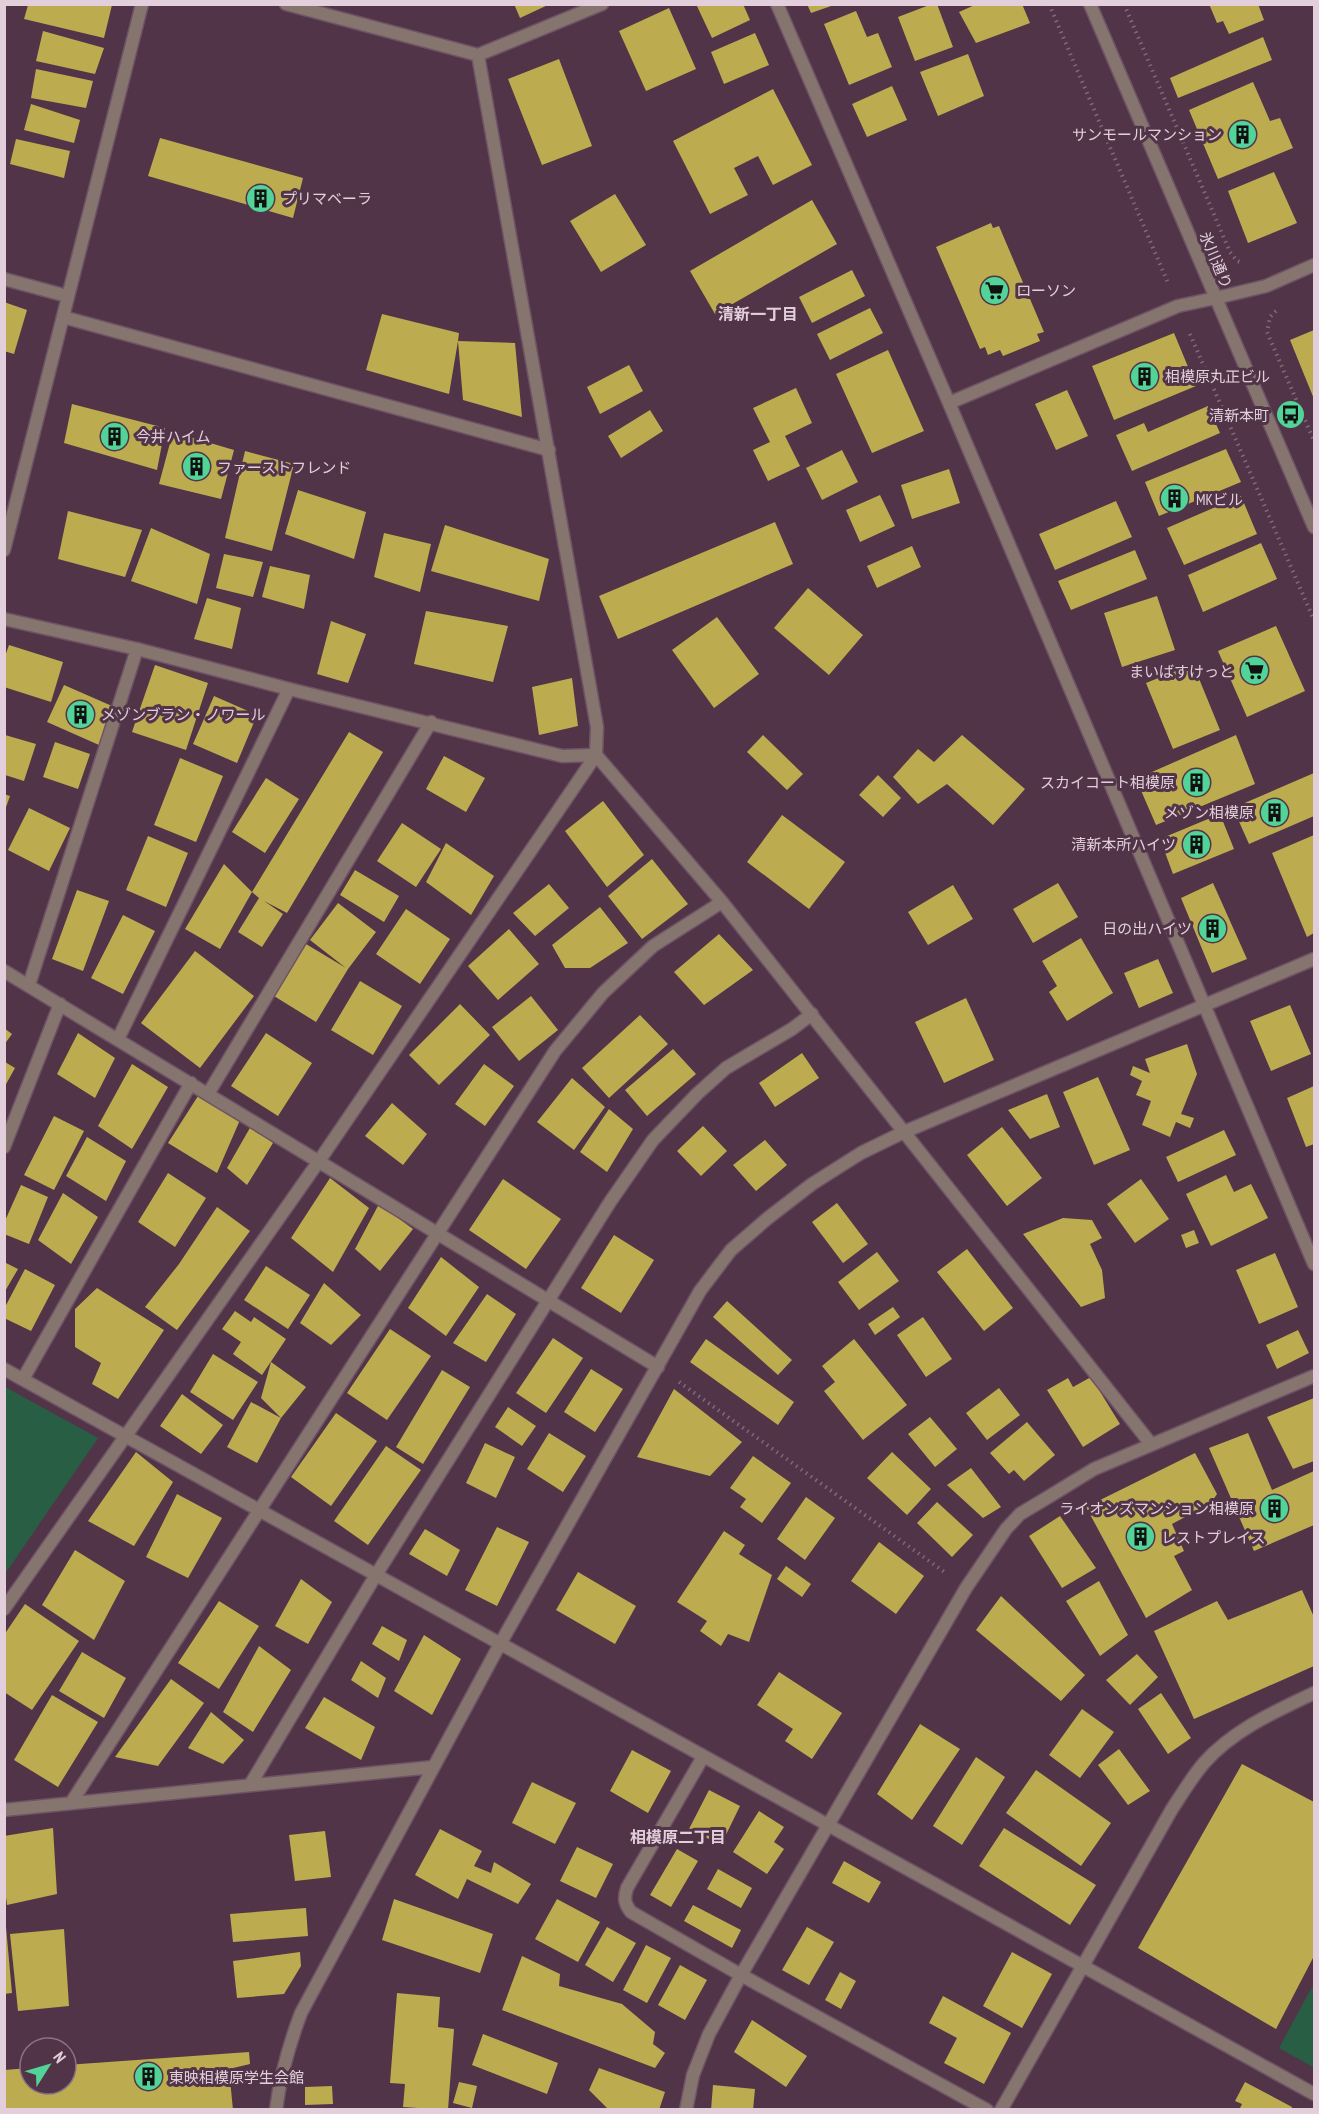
<svg xmlns="http://www.w3.org/2000/svg" width="1319" height="2114" viewBox="0 0 1319 2114" font-family="'PT Sans Narrow','Noto Sans JP',sans-serif">
  <rect width="100%" height="100%" fill="#513448"/>
  <path fill="#285f44" d="M5,1387L98,1438L5,1574Z
    M1312,1987L1314,1988L1313,2067L1279,2048Z"/>
  <path fill="#bcac4f" d="M514,4H550L520,18Z
    M696,4H743L750,20L712,38Z
    M807,4H834V5L811,13Z
    M932,4H937L953,47L915,61L898,17Z
    M977,4H1022L1030,23L976,43L959,12Z
    M1209,4H1258L1264,20L1229,34L1223,21L1217,23Z
    M28,5H112L104,38L24,19Z
    M669,8L696,69L646,91L619,31Z
    M856,11L867,37L878,33L892,67L849,85L824,24Z
    M43,31L104,48L95,74L36,61Z
    M755,33L769,65L724,84L711,52Z
    M1263,37L1272,60L1178,98L1170,78Z
    M968,54L984,96L938,116L920,72Z
    M559,59L592,146L542,165L508,79Z
    M36,69L93,81L86,108L31,98Z
    M1253,82L1270,121L1280,118L1293,148L1218,179L1189,110Z
    M892,86L907,120L867,137L852,104Z
    M773,89L812,165L773,185L758,156L734,168L748,195L710,214L673,141Z
    M31,104L80,120L74,143L24,130Z
    M160,138L303,178L293,218L148,176Z
    M16,139L70,151L64,178L10,164Z
    M1274,172L1297,223L1248,243L1228,191Z
    M615,194L646,245L601,272L570,221Z
    M812,200L837,244L715,314L690,271Z
    M991,223L993,228L999,226L1044,332L1037,334L1040,341L1003,356L1000,350L988,355L985,347L980,349L936,247Z
    M852,270L865,296L812,323L799,297Z
    M4,302L27,310L14,354L4,351Z
    M870,308L883,333L830,360L817,334Z
    M382,314L459,333L458,341L515,343L522,417L463,400L458,341L449,394L366,370Z
    M1314,330V399L1290,340Z
    M1174,333L1196,386L1114,420L1092,366Z
    M888,350L924,431L872,453L836,374Z
    M629,365L643,391L600,414L587,387Z
    M796,388L812,423L785,436L800,466L768,481L753,450L770,442L753,408Z
    M1067,390L1088,436L1056,450L1035,404Z
    M72,404L165,428L157,470L64,443Z
    M1208,406L1220,433L1132,471L1116,435L1144,423L1148,432Z
    M650,410L663,431L621,458L608,436Z
    M173,432L234,450L221,499L159,484Z
    M1226,449L1241,482L1159,516L1145,482Z
    M842,450L858,482L822,500L806,468Z
    M245,451L294,464L272,551L225,538Z
    M949,469L960,503L912,519L901,485Z
    M298,490L366,512L354,559L285,534Z
    M880,495L895,526L860,542L846,510Z
    M1241,496L1257,534L1184,565L1167,528Z
    M1116,501L1132,537L1055,570L1039,534Z
    M68,511L142,530L125,577L58,559Z
    M775,522L793,564L618,639L599,596Z
    M445,525L549,559L539,601L431,571Z
    M151,528L210,554L197,604L131,581Z
    M384,533L431,544L420,592L374,577Z
    M1261,543L1277,579L1203,612L1188,575Z
    M912,546L921,567L877,588L867,566Z
    M1135,550L1147,579L1071,610L1058,581Z
    M224,554L263,562L253,597L216,588Z
    M270,566L310,575L304,609L262,597Z
    M808,588L863,635L829,675L774,628Z
    M1157,596L1175,650L1122,667L1104,613Z
    M207,598L241,608L232,649L194,639Z
    M426,611L508,626L493,682L414,664Z
    M717,617L759,674L714,708L672,650Z
    M331,621L366,634L348,683L317,674Z
    M1276,626L1305,691L1247,717L1218,651Z
    M9,645L63,662L51,702L4,687V659Z
    M1193,664L1220,730L1173,749L1146,683Z
    M155,665L208,683L186,750L132,732Z
    M572,678L578,726L539,735L532,687Z
    M64,685L112,706L99,745L47,722Z
    M214,696L257,715L237,763L193,744Z
    M349,732L383,752L287,913L264,901L283,914L262,947L238,932L259,898L252,892L220,949L185,929L224,864L252,892Z
    M5,735L36,744L24,781L5,775Z
    M763,735L803,774L787,790L747,752Z
    M962,735L1025,789L993,825L947,784L918,804L893,777L918,749L934,762Z
    M1236,735L1255,784L1156,825L1136,779Z
    M55,742L90,754L78,789L43,777Z
    M444,756L485,778L466,812L426,789Z
    M180,758L223,776L196,842L154,825Z
    M1314,773V816L1249,844L1233,808Z
    M878,775L901,798L883,817L859,795Z
    M266,778L299,799L265,853L232,832Z
    M4,794L10,796L5,810H4Z
    M603,801L644,855L607,887L565,831Z
    M29,808L70,828L49,871L8,850Z
    M1220,814L1234,849L1173,874L1160,839Z
    M782,815L845,862L809,909L747,862Z
    M402,823L441,849L416,887L377,861Z
    M1314,835V933L1307,937L1272,853Z
    M148,836L188,853L166,907L126,890Z
    M446,843L494,876L471,915L426,882Z
    M652,859L688,904L642,939L608,896Z
    M355,870L399,896L384,922L340,895Z
    M1058,883L1078,917L1033,943L1013,909Z
    M1213,883L1247,959L1212,973L1181,898Z
    M549,884L569,908L535,936L513,913Z
    M953,885L973,919L928,945L908,912Z
    M77,890L109,901L83,971L52,959Z
    M338,903L376,932L348,969L316,1022L274,996L306,944L346,968L310,940Z
    M600,907L628,943L590,968H565L552,945Z
    M406,909L450,939L420,984L376,954Z
    M123,915L155,931L123,994L91,978Z
    M509,929L539,964L498,1000L468,966Z
    M719,934L753,970L704,1005L674,972Z
    M1081,938L1113,993L1067,1021L1049,992L1057,986L1042,961Z
    M195,951L254,996L200,1068L141,1023Z
    M1158,959L1173,993L1139,1008L1124,973Z
    M360,981L402,1006L373,1055L331,1030Z
    M531,996L558,1030L519,1061L492,1027Z
    M966,998L994,1060L944,1083L915,1022Z
    M460,1004L490,1035L439,1085L409,1055Z
    M1290,1005L1311,1054L1271,1071L1250,1021Z
    M640,1015L668,1044L609,1098L582,1068Z
    M4,1028L12,1034L4,1045Z
    M78,1033L115,1058L95,1098L57,1074Z
    M266,1033L312,1063L278,1116L231,1086Z
    M1187,1044L1197,1074L1181,1114L1194,1118L1190,1128L1176,1122L1170,1137L1142,1125L1151,1101L1136,1095L1142,1081L1130,1075L1133,1066L1150,1073L1145,1059Z
    M673,1049L696,1074L647,1116L625,1090Z
    M802,1053L819,1078L775,1107L759,1083Z
    M5,1062L15,1068L5,1086Z
    M132,1064L168,1087L132,1149L98,1126Z
    M484,1064L514,1086L485,1126L455,1104Z
    M1098,1077L1130,1150L1094,1165L1063,1092Z
    M572,1078L605,1107L574,1150L537,1122Z
    M1314,1086V1144L1306,1147L1287,1098Z
    M1047,1094L1060,1127L1030,1139L1008,1110Z
    M198,1096L240,1120L217,1173L168,1143Z
    M392,1103L427,1134L403,1165L365,1136Z
    M609,1109L633,1129L607,1172L580,1152Z
    M54,1116L84,1131L54,1190L24,1175Z
    M251,1126L273,1143L247,1185L227,1168Z
    M703,1126L727,1151L701,1176L677,1151Z
    M1002,1127L1042,1178L1007,1206L967,1155Z
    M1224,1130L1236,1155L1178,1182L1166,1157Z
    M87,1137L126,1161L106,1201L66,1176Z
    M765,1140L787,1165L756,1191L733,1165Z
    M168,1173L206,1198L175,1247L138,1222Z
    M1226,1175L1234,1192L1251,1184L1268,1218L1211,1246L1186,1194Z
    M330,1178L369,1208L333,1272L291,1238Z
    M503,1179L561,1219L526,1269L469,1230Z
    M1141,1179L1169,1219L1135,1243L1107,1204Z
    M21,1185L48,1197L29,1244L4,1234V1223Z
    M63,1193L98,1217L71,1264L38,1240Z
    M837,1203L868,1244L843,1263L812,1222Z
    M379,1204L413,1229L380,1271L355,1249Z
    M217,1207L250,1231L177,1330L145,1307L179,1264Z
    M1063,1218L1092,1220L1102,1238L1090,1244L1102,1270L1105,1298L1081,1307L1023,1234Z
    M1194,1230L1199,1243L1186,1248L1181,1235Z
    M614,1235L654,1260L621,1313L581,1288Z
    M967,1249L1013,1308L984,1331L937,1272Z
    M877,1252L899,1281L859,1310L838,1282Z
    M1275,1253L1298,1307L1259,1324L1236,1270Z
    M441,1257L479,1287L446,1336L408,1308Z
    M4,1262L18,1269L4,1293Z
    M266,1266L310,1295L288,1329L244,1300Z
    M25,1269L55,1285L31,1331L4,1318V1309Z
    M324,1283L361,1315L331,1345L300,1323Z
    M97,1288L164,1330L118,1399L92,1384L101,1363L75,1347V1309Z
    M487,1294L516,1314L486,1362L453,1343Z
    M727,1301L792,1360L778,1375L713,1317Z
    M893,1307L900,1317L875,1335L868,1324Z
    M235,1311L251,1322L254,1317L286,1339L262,1375L233,1354L241,1342L222,1329Z
    M923,1317L952,1359L926,1377L897,1335Z
    M390,1329L431,1356L387,1420L347,1393Z
    M1298,1330L1309,1353L1277,1369L1266,1345Z
    M553,1338L583,1358L546,1413L516,1393Z
    M706,1339L794,1402L778,1425L690,1362Z
    M854,1339L907,1405L863,1440L824,1391L835,1382L822,1366Z
    M213,1354L258,1382L233,1420L190,1392Z
    M271,1362L306,1387L281,1418L257,1463L227,1447L251,1402L281,1418L261,1398Z
    M591,1369L623,1389L595,1432L564,1412Z
    M442,1370L470,1387L423,1464L396,1447Z
    M1091,1377L1120,1424L1083,1447L1047,1390L1068,1378L1073,1387Z
    M999,1388L1020,1415L987,1440L966,1413Z
    M674,1389L742,1442L710,1476L637,1457Z
    M182,1394L223,1425L201,1454L160,1426Z
    M1314,1398V1461L1293,1469L1267,1417Z
    M508,1407L536,1426L522,1446L495,1427Z
    M336,1413L377,1441L331,1506L291,1477Z
    M930,1417L957,1449L935,1467L908,1434Z
    M1027,1422L1055,1455L1024,1481L1014,1470L1009,1474L990,1453Z
    M549,1433L586,1456L563,1492L527,1469Z
    M1248,1433L1272,1490L1314,1471V1525L1254,1551L1209,1448Z
    M485,1443L515,1457L496,1498L466,1483Z
    M386,1446L421,1470L368,1545L334,1521Z
    M136,1452L173,1482L134,1546L88,1521Z
    M892,1452L931,1489L907,1515L867,1478Z
    M1195,1453L1217,1494L1211,1503L1172,1524L1184,1551L1174,1556L1192,1590L1146,1618L1086,1507Z
    M753,1456L791,1483L762,1523L740,1507L746,1499L730,1488Z
    M971,1468L1001,1507L983,1518L947,1485Z
    M177,1494L222,1518L188,1578L146,1557Z
    M806,1497L835,1518L805,1560L777,1539Z
    M937,1502L973,1535L952,1557L917,1523Z
    M1060,1516L1096,1568L1062,1588L1029,1536Z
    M497,1527L529,1542L497,1606L465,1590Z
    M425,1529L460,1550L447,1576L409,1554Z
    M724,1531L745,1545L739,1554L772,1575L749,1642L728,1634L721,1646L700,1631L707,1621L677,1602Z
    M879,1542L924,1576L896,1614L851,1581Z
    M75,1550L125,1581L94,1640L42,1605Z
    M786,1566L811,1584L802,1597L777,1579Z
    M578,1572L636,1606L615,1644L556,1610Z
    M301,1579L332,1602L308,1644L275,1626Z
    M1099,1581L1128,1635L1100,1656L1066,1601Z
    M1302,1590L1314,1617V1666L1194,1719L1154,1631L1217,1601L1228,1620Z
    M1001,1596L1085,1675L1061,1701L976,1630Z
    M219,1601L259,1626L219,1689L178,1663Z
    M25,1604L79,1641L32,1710L4,1692V1635Z
    M382,1626L407,1640L399,1661L372,1644Z
    M424,1635L461,1659L432,1715L394,1691Z
    M259,1646L291,1670L253,1732L223,1712Z
    M82,1652L126,1678L104,1718L59,1691Z
    M1137,1654L1158,1677L1130,1705L1106,1680Z
    M361,1661L386,1678L378,1698L351,1680Z
    M779,1672L842,1713L812,1759L785,1741L793,1729L757,1705Z
    M171,1679L204,1703L158,1766L115,1757Z
    M1161,1693L1191,1738L1168,1754L1138,1709Z
    M52,1695L98,1722L58,1787L14,1760Z
    M324,1697L375,1727L361,1760L305,1728Z
    M1082,1709L1114,1732L1080,1778L1049,1755Z
    M211,1712L244,1740L223,1764L188,1748Z
    M920,1724L960,1749L912,1820L877,1794Z
    M1119,1749L1150,1791L1128,1805L1098,1765Z
    M632,1750L671,1771L648,1813L610,1791Z
    M976,1757L1005,1777L962,1845L933,1826Z
    M1242,1764L1314,1802V1956L1276,2029L1138,1948Z
    M1036,1770L1111,1823L1081,1866L1006,1813Z
    M532,1782L576,1803L555,1844L512,1823Z
    M709,1790L740,1806L721,1845L689,1829Z
    M759,1811L784,1827L774,1842L784,1849L767,1874L733,1852Z
    M53,1828L57,1894L7,1905L4,1880V1836Z
    M1004,1828L1096,1885L1070,1925L979,1866Z
    M440,1829L482,1851L474,1866L491,1873L494,1862L531,1884L518,1904L467,1879L458,1899L415,1875Z
    M325,1831L331,1877L295,1881L289,1835Z
    M577,1847L613,1864L596,1898L560,1881Z
    M677,1849L698,1861L671,1907L650,1895Z
    M844,1861L881,1882L869,1903L832,1883Z
    M718,1869L752,1888L741,1908L707,1889Z
    M394,1899L493,1934L480,1973L382,1940Z
    M557,1899L600,1922L578,1962L535,1939Z
    M693,1905L741,1930L732,1948L684,1921Z
    M306,1908L308,1936L233,1942L230,1914Z
    M4,1927H6L12,1993L4,1994Z
    M607,1927L636,1943L613,1982L585,1965Z
    M807,1927L834,1942L809,1985L782,1970Z
    M64,1929L69,2006L18,2011L10,1934Z
    M646,1945L671,1958L647,2003L623,1990Z
    M300,1952L301,1966L284,1994L237,1998L233,1961Z
    M1012,1952L1052,1974L1022,2028L983,2006Z
    M522,1956L560,1974L559,1986L622,2004L655,2032L653,2044L665,2053L655,2068L502,2010Z
    M680,1965L707,1980L685,2020L658,2005Z
    M840,1972L856,1981L841,2009L825,2000Z
    M397,1993L440,1997L438,2027L454,2029L448,2110L403,2107L405,2084L390,2083Z
    M943,1996L1011,2033L984,2084L944,2063L957,2038L929,2023Z
    M752,2020L807,2056L786,2087L734,2052Z
    M483,2034L558,2063L547,2094L472,2065Z
    M249,2052L250,2064L229,2069L233,2110H4V2070L30,2068V2084H66V2065Z
    M599,2068L665,2092L659,2110H609L589,2090Z
    M459,2082L477,2086L472,2108L453,2103Z
    M1245,2082L1292,2107L1291,2110H1239L1242,2104L1235,2101Z
    M713,2085L755,2089L753,2110H711Z
    M332,2086L333,2104L305,2105V2087Z"/>
  <g fill="none" stroke-linecap="round" stroke-linejoin="round">
    <defs>
      <path id="service" d="M63,317L549,450
        M4,971L658,1367
        M29,985L137,649
        M118,1039L289,689
        M208,1094L431,722
        M4,1147L60,1004
        M23,1379L191,1083
        M703,1757L627,1888C624,1898 624,1903 631,1912L741,1975L987,2110"/>
      <path id="minor" d="M286,4L478,55L602,4
        M777,4L949,403L1314,1264
        M4,279L67,296
        M949,403L1178,306L1216,298
        M4,619L137,649L289,689L562,756L596,755
        M596,755L722,902L1151,1444
        M4,1369L1314,2094
        M4,1609L319,1161L596,755L597,727L478,55
        M250,1785L376,1575L610,1202L653,1140L697,1094L726,1068L792,1029L812,1014
        M71,1803L555,1051L603,993L653,946L722,902
        M4,1810L433,1767
        M276,2110C280,2076 289,2045 301,2013L500,1644L700,1291L731,1250L768,1218L812,1184L861,1153L904,1132L1314,959
        M686,2110L693,2075L709,2034L741,1975L966,1588L1006,1529L1020,1514L1050,1496L1094,1469L1314,1376
        M1001,2110L1172,1809C1182,1794 1192,1777 1204,1763C1233,1730 1276,1711 1314,1693"/>
      <path id="tertiary" d="M1090,4L1314,527
        M1216,298L1266,286L1314,265
        M4,550L142,4"/>
    </defs>
    <use href="#service" stroke="#6e5365" stroke-width="15"/>
    <use href="#minor" stroke="#6e5365" stroke-width="15"/>
    <use href="#tertiary" stroke="#6e5365" stroke-width="15"/>
    <path stroke="#82697a" stroke-width="4" stroke-dasharray="1.5 4.5" stroke-linecap="butt" d="M1049,4L1168,283
      M1124,4L1230,252L1237,261L1243,263
      M1276,311L1270,317L1267,332L1314,441
      M1190,334L1314,620
      M679,1382L946,1573"/>
    <use href="#service" stroke="#86756f" stroke-width="12"/>
    <use href="#minor" stroke="#86756f" stroke-width="12"/>
    <use href="#tertiary" stroke="#86756f" stroke-width="12"/>
  </g>
  <defs>
    <symbol id="building-disc" viewBox="-11 -11 22 22"><circle r="9.5" fill="#52d397" stroke="#513448"/><path d="M-4-6H4V6H1V3H-1V6H-4ZM-2.5-4.3h1.7v1.8h-1.7ZM.8-4.3h1.7v1.8H.8ZM-2.5-1h1.7V.8h-1.7ZM.8-1h1.7V.8H.8Z" fill="#111"/></symbol>
    <symbol id="supermarket-disc" viewBox="-11 -11 22 22"><circle r="9.5" fill="#52d397" stroke="#513448"/><path d="M-6-5.5h2.5l.6 2H6L4.5 2H-2.5L-4.4-4H-6ZM-1.5 3.2a1.3 1.3 0 1 0 .1 0ZM3 3.2a1.3 1.3 0 1 0 .1 0Z" fill="#111"/></symbol>
    <symbol id="bus-disc" viewBox="-11 -11 22 22"><circle r="9.5" fill="#52d397" stroke="#513448"/><path d="M-5-6H5V4H4V6H2V4H-2V6H-4V4H-5ZM-3.5-4V0h7V-4ZM-3.5 1.2v1.5H-2V1.2ZM2 1.2v1.5H3.5V1.2Z" fill="#111"/></symbol>
  </defs>
  <g fill-rule="evenodd">
    <use href="#building-disc" x="1226" y="118" width="33" height="33"/>
    <use href="#building-disc" x="244" y="182" width="33" height="33"/>
    <use href="#supermarket-disc" x="978" y="274" width="33" height="33"/>
    <use href="#building-disc" x="1128" y="360" width="33" height="33"/>
    <use href="#bus-disc" x="1274" y="398" width="33" height="33"/>
    <use href="#building-disc" x="98" y="420" width="33" height="33"/>
    <use href="#building-disc" x="180" y="450" width="33" height="33"/>
    <use href="#building-disc" x="1158" y="482" width="33" height="33"/>
    <use href="#supermarket-disc" x="1238" y="654" width="33" height="33"/>
    <use href="#building-disc" x="64" y="698" width="33" height="33"/>
    <use href="#building-disc" x="1180" y="766" width="33" height="33"/>
    <use href="#building-disc" x="1258" y="796" width="33" height="33"/>
    <use href="#building-disc" x="1180" y="828" width="33" height="33"/>
    <use href="#building-disc" x="1196" y="912" width="33" height="33"/>
    <use href="#building-disc" x="1258" y="1492" width="33" height="33"/>
    <use href="#building-disc" x="1124" y="1520" width="33" height="33"/>
    <use href="#building-disc" x="132" y="2060" width="33" height="33"/>
  </g>
  <g text-anchor="middle" dominant-baseline="central" stroke-width="6" stroke-linejoin="round" paint-order="stroke">
    <g font-size="15" fill="#e2cfdb" stroke="#513448" text-anchor="start">
      <text x="1222" y="134" text-anchor="end">サンモールマンション</text>
      <text x="282" y="198">プリマベーラ</text>
      <text x="1016" y="290">ローソン</text>
      <text x="1165" y="376">相模原丸正ビル</text>
      <text x="1269" y="415" text-anchor="end">清新本町</text>
      <text x="136" y="436">今井ハイム</text>
      <text x="217" y="467">ファーストフレンド</text>
      <text x="1196" y="499">MKビル</text>
      <text x="1234" y="671" text-anchor="end">まいばすけっと</text>
      <text x="101" y="714">メゾンブラン・ノワール</text>
      <text x="1175" y="782" text-anchor="end">スカイコート相模原</text>
      <text x="1254" y="812" text-anchor="end">メゾン相模原</text>
      <text x="1176" y="844" text-anchor="end">清新本所ハイツ</text>
      <text x="1192" y="928" text-anchor="end">日の出ハイツ</text>
      <text x="1254" y="1508" text-anchor="end">ライオンズマンション相模原</text>
      <text x="1161" y="1537">レストプレイス</text>
      <text x="169" y="2077">東映相模原学生会館</text>
    </g>
    <g font-size="15" fill="#e2cfdb" stroke="#513448">
      <text transform="translate(1216 260) rotate(67)">氷川通り</text>
    </g>
    <g font-size="16" font-weight="bold" fill="#e2cfdb" stroke="#513448">
      <text x="758" y="314">清新一丁目</text>
      <text x="678" y="1837">相模原二丁目</text>
    </g>
  </g>
  <rect width="1319" height="2114" fill="none" stroke="#e2cfdb" stroke-width="12"/>
  <g transform="translate(48 2066) rotate(53)"><circle r="28" fill="#513448" stroke="#8b7283" stroke-width="1.5"/>
  <path d="M0-4.5L10 22L0 15L-10 22Z" fill="#52d397"/>
  <text y="-9" font-size="16" font-weight="bold" text-anchor="middle" fill="#e2cfdb">N</text>
  </g>
</svg>
